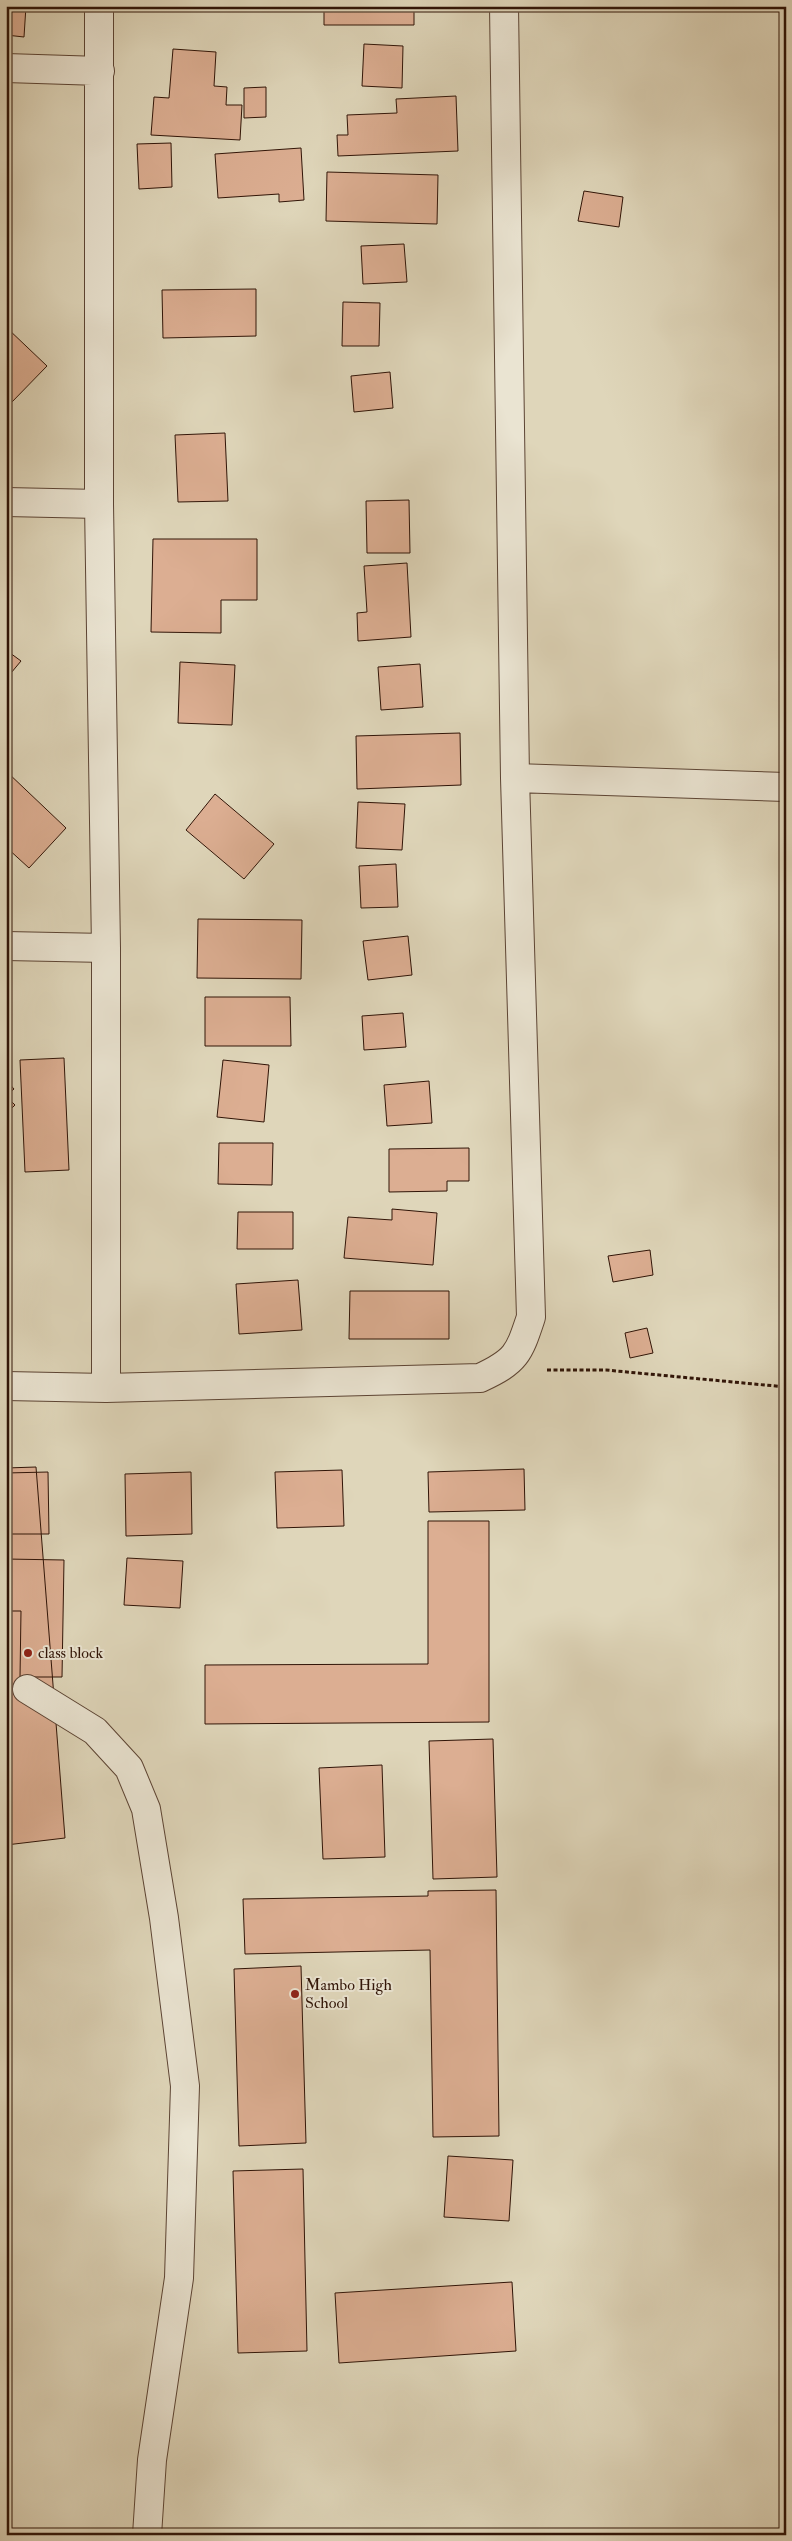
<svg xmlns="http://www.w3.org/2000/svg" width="792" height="2541" viewBox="0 0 792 2541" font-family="'IM FELL Double Pica',serif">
  <rect width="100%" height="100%" fill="#dfd6ba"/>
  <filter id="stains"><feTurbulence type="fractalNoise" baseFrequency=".004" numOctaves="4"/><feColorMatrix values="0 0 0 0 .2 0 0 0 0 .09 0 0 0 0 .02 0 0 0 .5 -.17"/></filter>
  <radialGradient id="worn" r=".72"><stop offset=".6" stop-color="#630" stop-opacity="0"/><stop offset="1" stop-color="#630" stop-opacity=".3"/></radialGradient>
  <path fill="#dcae92" stroke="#301407" d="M6,6H26L24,37L6,35Z
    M324,6H414V25H324Z
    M364,44L403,46L402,88L362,86Z
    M173,49L216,52L214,86L227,87L226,105H242L240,140L151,135L154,97L169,98Z
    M266,87V117L244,118V88Z
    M456,96L458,151L338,156L337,135H348L347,115L397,113L396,99Z
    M171,143L172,187L139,189L137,144Z
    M301,148L304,200L279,202V194L218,198L215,154Z
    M327,172L438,175L437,224L326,221Z
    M584,191L623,197L619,227L578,221Z
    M404,244L407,282L363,284L361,246Z
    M256,289V336L163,338L162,290Z
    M343,302L380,303L379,346H342Z
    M6,327L47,366L11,403L6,397Z
    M390,372L393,408L354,412L351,376Z
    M225,433L228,501L178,502L175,435Z
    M409,500L410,553H367L366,501Z
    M153,539H257V600H221V633L151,632Z
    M407,563L411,637L358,641L357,613L367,612L364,566Z
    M6,650L21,661L6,679Z
    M180,662L235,665L232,725L178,723Z
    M420,664L423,707L381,710L378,667Z
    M460,733L461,785L357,789L356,736Z
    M6,771L66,828L29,868L6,847Z
    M215,794L274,844L244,879L186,830Z
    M358,802L405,804L402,850L356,848Z
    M396,864L398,907L361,908L359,866Z
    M198,919L302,920L301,979L197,978Z
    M408,936L412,975L368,980L363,941Z
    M205,997H290L291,1046H205Z
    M403,1013L406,1047L364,1050L362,1016Z
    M64,1058L69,1170L25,1172L20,1060Z
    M223,1060L269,1065L264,1122L217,1117Z
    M6,1080L14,1089L6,1096L15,1105L6,1114Z
    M429,1081L432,1123L387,1126L384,1085Z
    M219,1143H273L272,1185L218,1184Z
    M469,1148V1181H447V1191L389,1192V1149Z
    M392,1209L437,1213L433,1265L344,1258L348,1217L392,1220Z
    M238,1212H293V1249H237Z
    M650,1250L653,1275L613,1282L608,1256Z
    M298,1280L302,1330L239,1334L236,1284Z
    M350,1291H449V1339H349Z
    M647,1328L653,1353L630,1358L625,1333Z
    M36,1467L65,1838L6,1845V1468Z
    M524,1469L525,1510L429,1512L428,1472Z
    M342,1470L344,1526L277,1528L275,1472Z
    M48,1472L49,1534H6V1473Z
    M191,1472L192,1534L126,1536L125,1474Z
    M428,1521H489V1722L205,1724V1665L428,1664Z
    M127,1558L183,1561L180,1608L124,1605Z
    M6,1559L64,1560L62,1677H20L21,1611H6Z
    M493,1739L497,1877L433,1879L429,1741Z
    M382,1765L385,1857L323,1859L319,1768Z
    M496,1890L499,2136L433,2137L430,1950L245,1954L243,1899L428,1896V1891Z
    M301,1966L306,2143L239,2146L234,1969Z
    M448,2156L513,2160L509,2221L444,2217Z
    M303,2169L307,2351L238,2353L233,2171Z
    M512,2282L516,2351L339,2363L335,2293Z"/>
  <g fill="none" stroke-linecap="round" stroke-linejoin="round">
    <defs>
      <path id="minor" d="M99,6V504L106,948V1388
        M6,68L100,71
        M6,502L99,504
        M515,778L786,787
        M6,946L106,948
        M6,1386L106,1388L480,1378C517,1361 519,1353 531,1317L515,778L504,6
        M27,1689L95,1731L129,1768L146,1809L164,1918L185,2086L179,2278L152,2460L147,2535"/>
    </defs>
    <use href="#minor" stroke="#5c4434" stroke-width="30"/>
    <path stroke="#301407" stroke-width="3" stroke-dasharray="4 2.5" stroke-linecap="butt" d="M547,1370H606L786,1387"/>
    <use href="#minor" stroke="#eae4d2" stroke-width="28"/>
  </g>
  <g fill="#8f2418" stroke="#eae4d2" stroke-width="2">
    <circle cx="28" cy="1653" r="5"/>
    <circle cx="295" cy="1994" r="5"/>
  </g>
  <g text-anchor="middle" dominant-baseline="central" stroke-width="4" stroke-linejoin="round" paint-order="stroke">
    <g font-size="16" fill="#301407" stroke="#eae4d2" text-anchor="start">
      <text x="38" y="1653">class block</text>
      <text x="305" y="1985">Mambo High<tspan x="305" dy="18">School</tspan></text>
    </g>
  </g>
  <rect width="792" height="2541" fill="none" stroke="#dfd6ba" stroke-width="25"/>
  <rect x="8" y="8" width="777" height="2526" fill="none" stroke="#301407" stroke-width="2.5"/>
  <rect x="12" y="12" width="767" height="2516" fill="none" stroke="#301407"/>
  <rect width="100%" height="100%" filter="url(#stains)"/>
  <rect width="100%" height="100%" fill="url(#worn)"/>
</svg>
